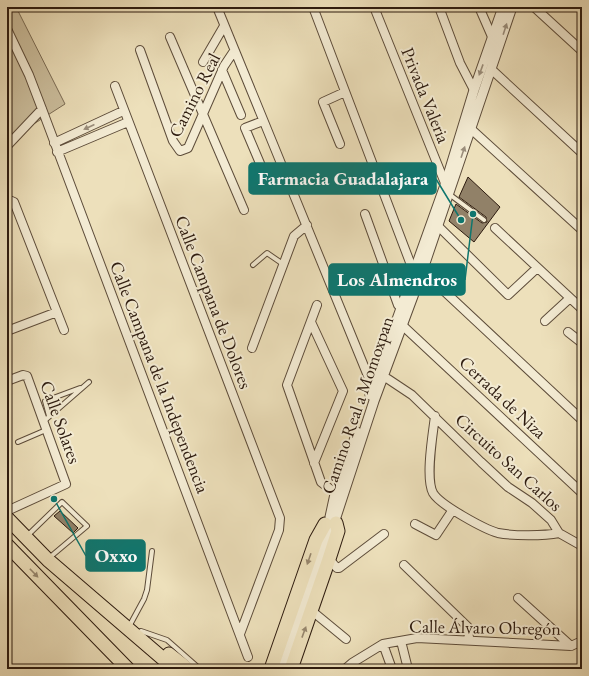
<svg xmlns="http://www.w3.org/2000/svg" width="589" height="676" viewBox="0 0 589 676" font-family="'EB Garamond',serif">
  <rect width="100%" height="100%" fill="#ede0bb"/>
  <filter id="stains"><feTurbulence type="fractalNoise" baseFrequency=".005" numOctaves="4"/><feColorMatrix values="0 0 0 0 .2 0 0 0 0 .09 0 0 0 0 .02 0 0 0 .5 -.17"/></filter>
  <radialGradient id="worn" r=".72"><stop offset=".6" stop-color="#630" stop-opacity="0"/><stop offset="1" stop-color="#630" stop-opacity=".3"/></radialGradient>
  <path fill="#ccbf9e" stroke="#7c6d56" d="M7,7H16L65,104L7,141Z"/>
  <path fill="#918168" stroke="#2d1b0f" d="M468,177L500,207L474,242L449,221L456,204L482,223L487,222L486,217L459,197Z
    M60,511L78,528L73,533L54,516Z"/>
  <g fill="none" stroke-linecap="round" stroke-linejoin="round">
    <defs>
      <path id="service" d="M449,194L484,220
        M253,265L267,253L283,264
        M49,416L45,401L80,388
        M43,422L89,382
        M18,442L46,430
        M27,536L62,502L87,526L49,558
        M131,623L144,599L147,590L152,551
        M141,631L167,640L200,669"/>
      <path id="minor" d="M217,7L368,376L381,382
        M313,7L411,265L415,269
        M374,7L447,188
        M439,7L460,63L474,90
        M479,7L493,39
        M534,7L582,51
        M7,29L29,75L42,109L248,657
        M170,37L244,210
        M140,50L173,141L180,151L188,148L224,66L234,51
        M203,62L224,26
        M491,69L582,153
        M222,70L241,115
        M115,86L280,518L279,530L240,634
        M471,129L582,230
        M54,143L123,111
        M340,144L323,102L345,92
        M7,146L42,109
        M57,152L128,122
        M262,168L245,128L263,121
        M7,199L14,202L64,330
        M365,214L398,305L401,308
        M438,226L508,295L537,268
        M495,228L582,309
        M422,272L428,276L582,420
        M317,305L287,385L321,482L339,496
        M545,321L570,298
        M311,322L343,391L314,463
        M402,325L582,493
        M7,331L57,312
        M568,332L582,343
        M252,348L294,236L307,225
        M377,375L388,379L412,395L481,462L508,487L532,503L551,520L559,533L582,546
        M7,381L23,375L27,376L66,484L7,511
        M435,416C433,433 425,478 433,493C440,505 484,529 498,533C513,536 544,536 559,533
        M415,524L436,535L452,511
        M329,559L337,568H339L384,534
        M404,565L468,627L469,639
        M518,598L571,646
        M312,611L346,639
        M401,641L408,669
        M383,644L392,669
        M345,669L352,663L383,644L417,638L571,646L582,641"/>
      <path id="tertiary" d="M370,395L445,185L474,90L503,7
        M330,517L335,494L357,432
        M335,520L374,401L422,272L512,7
        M325,544L327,528L325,524
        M281,669L325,544L331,529L336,525V521"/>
      <path id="trunk" d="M7,518L48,560L175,669
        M7,545L128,669
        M169,654L188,669
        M271,669L316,540L325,524
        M291,669L329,559L338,531L336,523"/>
    </defs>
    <use href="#service" stroke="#5d4c3a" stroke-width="6"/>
    <use href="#minor" stroke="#5d4c3a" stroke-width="10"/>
    <use href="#tertiary" stroke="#5d4c3a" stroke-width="11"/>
    <use href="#trunk" stroke="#2d1b0f" stroke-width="15"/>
    <use href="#service" stroke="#f3ebd3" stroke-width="4"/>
    <use href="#minor" stroke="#f3ebd3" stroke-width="8"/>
    <use href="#tertiary" stroke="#f3ebd3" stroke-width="9"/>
    <use href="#trunk" stroke="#ede0bb" stroke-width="13"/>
  </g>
  <defs><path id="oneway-solid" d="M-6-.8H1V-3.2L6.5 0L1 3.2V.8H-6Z"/></defs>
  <g fill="#9a8d7b">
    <use href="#oneway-solid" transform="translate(505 29) rotate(-72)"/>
    <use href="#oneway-solid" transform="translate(481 70) rotate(110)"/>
    <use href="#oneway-solid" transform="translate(89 127) rotate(155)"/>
    <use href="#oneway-solid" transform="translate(463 152) rotate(-71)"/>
  </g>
  <g fill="#97876e">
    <use href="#oneway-solid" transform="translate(309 559) rotate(109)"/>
    <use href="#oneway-solid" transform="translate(34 573) rotate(46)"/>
    <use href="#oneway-solid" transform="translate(304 632) rotate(-70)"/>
  </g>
  <g text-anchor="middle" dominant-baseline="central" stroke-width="4" stroke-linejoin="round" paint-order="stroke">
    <g font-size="18" fill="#2d1b0f" stroke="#f3ebd3">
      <text transform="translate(194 95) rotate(-63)">Camino Real</text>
      <text transform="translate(426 95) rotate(68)">Privada Valeria</text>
      <text transform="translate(214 302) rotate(69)">Calle Campana de Dolores</text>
      <text transform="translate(160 377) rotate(69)">Calle Campana de la Independencia</text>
      <text transform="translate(503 397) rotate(43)">Cerrada de Niza</text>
      <text transform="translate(357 405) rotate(-71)">Camino Real a Momoxpan</text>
      <text transform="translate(61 422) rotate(70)">Calle Solares</text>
      <text transform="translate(509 462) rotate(42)">Circuito San Carlos</text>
      <text transform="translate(485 627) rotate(1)">Calle Álvaro Obregón</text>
    </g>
  </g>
  <path fill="none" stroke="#0f766e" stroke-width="1.5" d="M461 220L436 179M473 214L465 280M54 499L86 556"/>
  <g fill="#0f766e" stroke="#f3ebd3" stroke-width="1.5">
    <circle cx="461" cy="220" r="4"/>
    <circle cx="473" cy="214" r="4"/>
    <circle cx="54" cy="499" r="4"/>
  </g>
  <g fill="#0f766e" stroke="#0f766e" stroke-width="1.5">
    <rect x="249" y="163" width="187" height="31" rx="4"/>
    <rect x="329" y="264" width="136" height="31" rx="4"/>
    <rect x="86" y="540" width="59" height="31" rx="4"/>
  </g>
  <g font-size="19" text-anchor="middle" font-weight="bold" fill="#fff">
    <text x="343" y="185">Farmacia Guadalajara</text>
    <text x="397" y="286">Los Almendros</text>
    <text x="116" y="562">Oxxo</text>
  </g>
  <rect width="589" height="676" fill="none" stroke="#ede0bb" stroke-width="24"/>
  <rect x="8" y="8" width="573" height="660" fill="none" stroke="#2d1b0f" stroke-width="2"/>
  <rect x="12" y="12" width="565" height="652" fill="none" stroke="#2d1b0f"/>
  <rect width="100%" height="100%" filter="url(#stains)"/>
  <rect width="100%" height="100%" fill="url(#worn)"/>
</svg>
